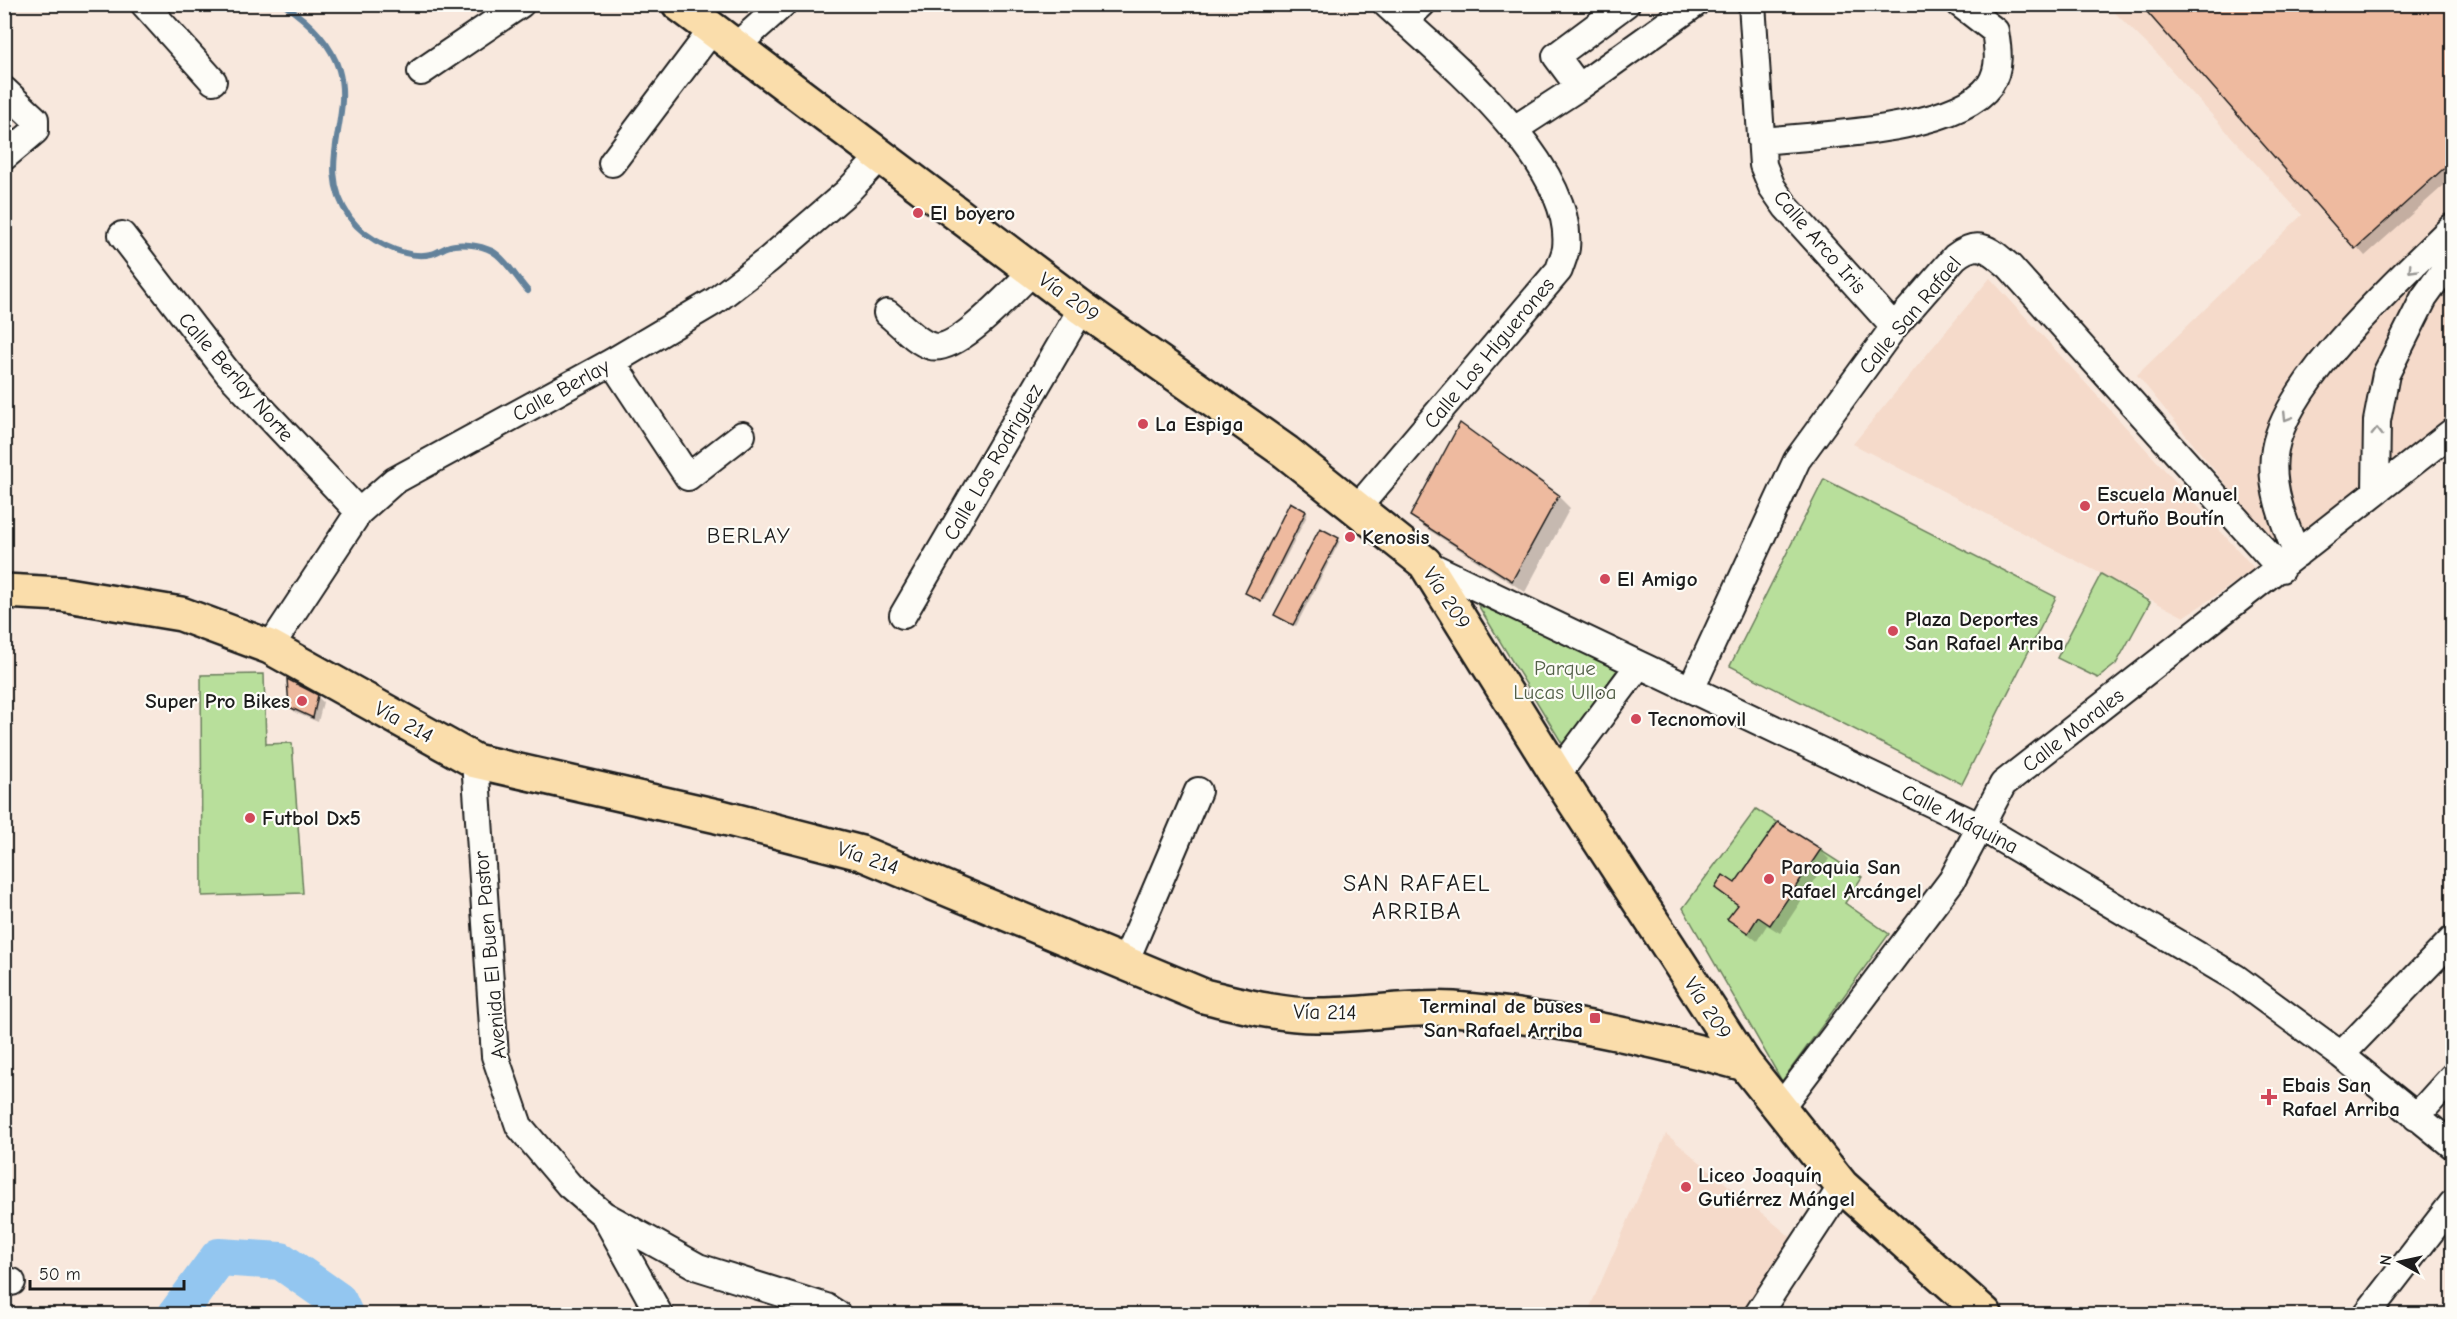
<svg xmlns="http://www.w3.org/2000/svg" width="2457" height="1319" viewBox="0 0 2457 1319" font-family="'Comic Neue',sans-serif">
  <rect width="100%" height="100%" fill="#f8e8dd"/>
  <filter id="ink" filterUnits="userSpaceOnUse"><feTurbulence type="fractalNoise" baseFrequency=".0167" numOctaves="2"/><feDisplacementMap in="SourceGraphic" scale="12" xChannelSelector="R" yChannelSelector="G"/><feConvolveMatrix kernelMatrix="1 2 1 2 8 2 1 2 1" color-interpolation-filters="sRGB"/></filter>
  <g filter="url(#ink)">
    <path fill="#f5daca" d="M2107,5H2452V415L2281,552L2137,375L2302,215L2157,54Z
      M1990,278L2255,569L2184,617L1853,444Z
      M1666,1134L1793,1239L1745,1314H1587Z"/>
    <path fill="#b8df9b" stroke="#6a7e5c" stroke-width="1.5" d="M1824,479L2056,597L1962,784L1730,666Z
      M2101,574L2150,602L2116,664L2098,678L2057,658Z
      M1478,605L1621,665L1563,745Z
      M264,674L266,744L292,743L303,893L202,896L201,675Z
      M1756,809L1862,877L1845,903L1889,934L1782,1081L1683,908Z"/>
    <path fill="#0003" d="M2142,4H2452V178L2365,256Z
      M1558,496L1570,508L1525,592L1424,527L1412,515Z
      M1305,512L1308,514L1263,602L1249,595L1246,593Z
      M1338,539L1340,541L1296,626L1278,617Z
      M317,696L323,702L318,722L296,713L290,707Z
      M1820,850L1829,859L1780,933L1767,925L1757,941L1729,919L1739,906L1717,888L1735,885Z"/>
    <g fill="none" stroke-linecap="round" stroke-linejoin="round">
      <path stroke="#63829b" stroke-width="6" d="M283,4C400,83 298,144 350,218C365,239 405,260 431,254C436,253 442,249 447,247C459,242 480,245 492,251C505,258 518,280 528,291"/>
      <path stroke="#93c6f0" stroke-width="38" d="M177,1314L219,1257L281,1261L338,1301L344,1314"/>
    </g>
    <path fill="#eeba9f" stroke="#1c1c1c" stroke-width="1.5" d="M2140,4H2452V161L2355,249Z
      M1460,423L1559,495L1512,581L1410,516Z
      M1290,502L1306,511L1261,601L1245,593Z
      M1320,528L1339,538L1293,625L1274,615Z
      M287,679L318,695L313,718L289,707Z
      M1778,822L1821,849L1770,925L1758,917L1748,933L1727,919L1738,905L1715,888L1723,875L1735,883Z"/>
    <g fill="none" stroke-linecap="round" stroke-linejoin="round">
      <defs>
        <path id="minor" d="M144,4L213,81
          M1752,4L1763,165L1772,187L1786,207L1894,327
          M1404,21L1422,4
          M735,47L783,4
          M421,72L521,4
          M1579,87L1556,56L1626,4
          M4,90L35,119V131L4,157
          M1516,128L1579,87L1695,4
          M1761,141C1817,135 1956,132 1990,85C2001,68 1998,49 1995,31L1960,4
          M612,163L712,30
          M122,235L228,373L359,512
          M887,313C899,322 916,342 931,346C957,354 1014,289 1033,271
          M612,362L688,477L742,435
          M2376,491L2377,421L2386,374L2424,298L2452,259
          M1358,507L1559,270C1561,263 1565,255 1566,248C1575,163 1443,57 1386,4
          M2297,554C2284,523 2268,484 2275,449C2288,378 2401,279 2452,227
          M1425,563L1979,826L2236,978L2341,1055L2452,1145
          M903,615L1082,308
          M270,647L359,512L394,481L612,362L715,301L768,260L847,192L881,156
          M1691,689L1797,460L1894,327L1955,257C1979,238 1990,250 2010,267L2281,569
          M475,761L495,1056L519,1126L569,1185L604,1215L698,1267L826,1307L837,1314
          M1557,775L1639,665
          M1125,962L1198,791
          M2341,1055L2452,940
          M1780,1108L1952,880L2003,784L2452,432
          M2416,1117L2452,1077
          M604,1215L659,1314
          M4,1281L12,1282
          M1758,1314L1842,1186
          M2367,1314L2452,1204"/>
        <path id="major" d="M679,4L1082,308L1286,452L1425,563L1557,775L1745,1064L1842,1186L1985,1314
          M4,591L61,594L181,614L270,647L475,761L717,816L861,853L1204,996C1242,1005 1281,1016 1321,1015C1365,1015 1410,1006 1454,1009C1553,1017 1649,1038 1745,1064"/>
      </defs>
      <use href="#minor" stroke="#1c1c1c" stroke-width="30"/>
      <use href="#major" stroke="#1c1c1c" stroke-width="38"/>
      <use href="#minor" stroke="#fdfcf7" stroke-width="26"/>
      <use href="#major" stroke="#faddab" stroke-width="33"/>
    </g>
    <defs><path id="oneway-chevron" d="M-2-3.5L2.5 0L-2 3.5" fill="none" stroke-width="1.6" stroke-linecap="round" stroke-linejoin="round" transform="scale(1.5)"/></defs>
    <g stroke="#989794">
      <use href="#oneway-chevron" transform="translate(2412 269) rotate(134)"/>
      <use href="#oneway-chevron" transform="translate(2287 417) rotate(122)"/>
      <use href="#oneway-chevron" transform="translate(2377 432) rotate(-89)"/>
    </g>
  </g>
  <g fill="#d1495b" stroke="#fdfcf7" stroke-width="2">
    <circle cx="918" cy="213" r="6"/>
    <circle cx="1143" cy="424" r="6"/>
    <circle cx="2085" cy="506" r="6"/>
    <circle cx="1350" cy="537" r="6"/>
    <circle cx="1605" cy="579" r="6"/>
    <circle cx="1893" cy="631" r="6"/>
    <circle cx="302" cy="701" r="6"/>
    <circle cx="1636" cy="719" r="6"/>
    <circle cx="250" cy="818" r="6"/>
    <circle cx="1769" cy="879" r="6"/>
    <rect x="1589" y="1012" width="12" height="12" rx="3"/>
    <path d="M2266 1088h6v6h6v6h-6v6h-6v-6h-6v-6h6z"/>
    <circle cx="1686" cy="1187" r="6"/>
  </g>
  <g text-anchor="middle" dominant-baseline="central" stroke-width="4.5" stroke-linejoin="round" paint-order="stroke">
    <g font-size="21" font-weight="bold" fill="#1c1c1c" stroke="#fdfcf7" text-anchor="start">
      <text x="930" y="213">El boyero</text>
      <text x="1155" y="424">La Espiga</text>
      <text x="2097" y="494">Escuela Manuel<tspan x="2097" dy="24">Ortuño Boutín</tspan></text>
      <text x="1362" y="537">Kenosis</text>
      <text x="1617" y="579">El Amigo</text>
      <text x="1905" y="619">Plaza Deportes<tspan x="1905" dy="24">San Rafael Arriba</tspan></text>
      <text x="290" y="701" text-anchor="end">Super Pro Bikes</text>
      <text x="1648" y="719">Tecnomovil</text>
      <text x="262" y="818">Futbol Dx5</text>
      <text x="1781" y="867">Paroquia San<tspan x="1781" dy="24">Rafael Arcángel</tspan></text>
      <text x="1583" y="1006" text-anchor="end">Terminal de buses<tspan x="1583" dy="24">San Rafael Arriba</tspan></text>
      <text x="2282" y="1085">Ebais San<tspan x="2282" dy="24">Rafael Arriba</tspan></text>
      <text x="1698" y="1175">Liceo Joaquín<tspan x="1698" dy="24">Gutiérrez Mángel</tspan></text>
    </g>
    <g font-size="21" fill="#1c1c1c" stroke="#fdfcf7">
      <text transform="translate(1820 242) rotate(49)">Calle Arco Iris</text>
      <text transform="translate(1069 297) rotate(36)">Vía 209</text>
      <text transform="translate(1910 315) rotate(-50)">Calle San Rafael</text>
      <text transform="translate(1489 353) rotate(-50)">Calle Los Higuerones</text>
      <text transform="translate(236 377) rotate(49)">Calle Berlay Norte</text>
      <text transform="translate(561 390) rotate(-29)">Calle Berlay</text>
      <text transform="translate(993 462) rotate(-60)">Calle Los Rodriguez</text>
      <text transform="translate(1447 598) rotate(57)">Vía 209</text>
      <text transform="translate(404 722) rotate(29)">Vía 214</text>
      <text transform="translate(2073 730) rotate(-38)">Calle Morales</text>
      <text transform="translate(1960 819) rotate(27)">Calle Máquina</text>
      <text transform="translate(868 858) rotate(19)">Vía 214</text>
      <text transform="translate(490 955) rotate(-95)">Avenida El Buen Pastor</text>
      <text transform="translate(1708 1008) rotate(57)">Vía 209</text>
      <text transform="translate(1325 1012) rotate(1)">Vía 214</text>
    </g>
    <g font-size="21" fill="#536048" stroke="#fdfcf7">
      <text x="1565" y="668">Parque<tspan x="1565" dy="24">Lucas Ulloa</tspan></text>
    </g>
    <g font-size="22" letter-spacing="1.5" fill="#1c1c1c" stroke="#fdfcf7">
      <text x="749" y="536">BERLAY</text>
    </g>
    <g font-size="24" letter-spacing="1.5" fill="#1c1c1c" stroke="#fdfcf7">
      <text x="1417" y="883">SAN RAFAEL<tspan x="1417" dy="28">ARRIBA</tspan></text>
    </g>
  </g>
  <rect width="2457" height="1319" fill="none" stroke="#fdfcf7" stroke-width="24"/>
  <rect x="12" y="12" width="2433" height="1295" fill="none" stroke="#1c1c1c" stroke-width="2" filter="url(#ink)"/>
  <g transform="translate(2400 1262) rotate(278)" stroke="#fdfcf7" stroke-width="4.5" paint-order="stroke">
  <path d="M0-4.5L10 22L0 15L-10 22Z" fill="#1c1c1c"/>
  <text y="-9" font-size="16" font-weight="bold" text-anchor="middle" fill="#1c1c1c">N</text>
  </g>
  <path d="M30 1280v9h154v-9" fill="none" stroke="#1c1c1c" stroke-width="3"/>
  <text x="39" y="1280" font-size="18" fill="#1c1c1c" stroke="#fdfcf7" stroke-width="4.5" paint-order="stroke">50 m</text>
</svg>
